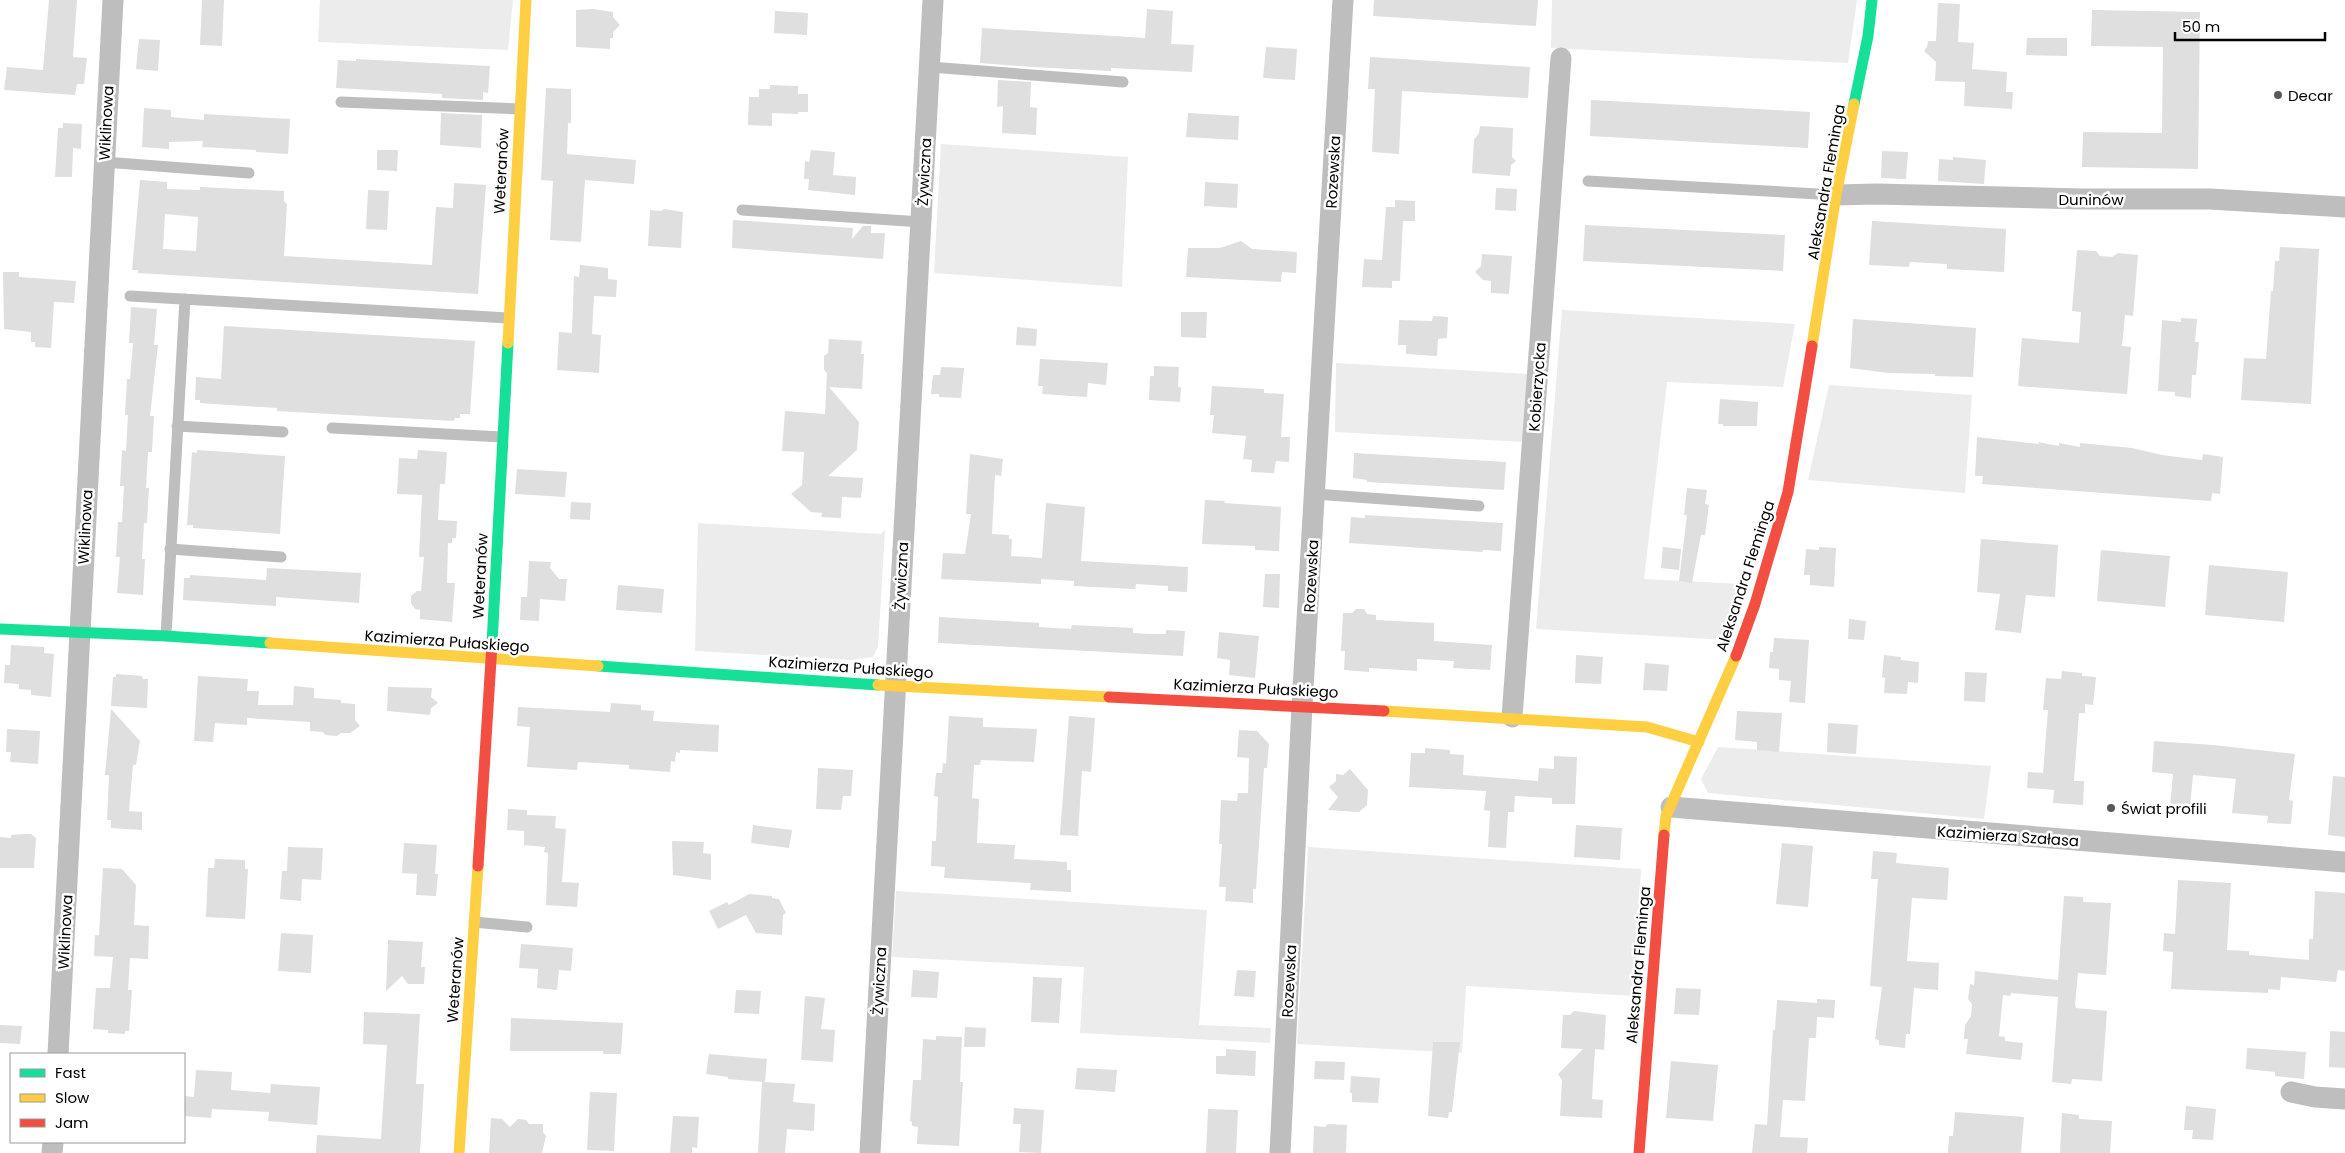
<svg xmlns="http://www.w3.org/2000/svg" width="2345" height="1153" viewBox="0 0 2345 1153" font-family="Poppins,sans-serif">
  <rect width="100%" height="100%" fill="#fff"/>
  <path fill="#ececec" d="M320,0H513L508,50L318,42Z
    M1552,0H1857L1848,63L1551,48Z
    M941,144L1128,157L1122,287L934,273Z
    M1562,310L1795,324L1783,387L1667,382L1644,579L1742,584L1726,640L1536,629Z
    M1336,363L1530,374L1525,442L1335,432Z
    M1829,385L1972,395L1965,493L1808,480Z
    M698,523L881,534L885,530L878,647L873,657L851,660L695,651Z
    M1718,747L1991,766L1984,819L1708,793L1701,779Z
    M1308,847L1641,869L1634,996L1466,986L1462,1053L1297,1044Z
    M896,891L1207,910L1199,1025L1271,1028L1270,1043L1080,1033L1084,967L892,957Z"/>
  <path fill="#dfdfdf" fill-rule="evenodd" d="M49,0H77L73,57L87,58L84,84H77L75,95L4,90L7,67L43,70Z
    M202,0H224L222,46L200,45Z
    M1374,0H1538L1536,26L1373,16Z
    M1938,3L1960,4L1958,42L1974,43L1972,69L2007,72L2006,92H2013L2012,109L1964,106L1965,82L1935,81L1936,62L1924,51L1927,47L1928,41H1936Z
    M593,9L613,12V17L620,25L613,32V38H610V49L576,47V10Z
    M1147,9L1173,11L1171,44L1194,45L1192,72L1111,68V71L1032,67L980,63L982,28L1145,38Z
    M2092,10L2200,12L2198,169L2082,167L2083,132L2162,133L2163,47L2091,46Z
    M775,11L808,13L807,35L774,33Z
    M2027,38H2067V56L2026,55Z
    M139,39L160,40L158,71L136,69Z
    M1266,47L1297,49L1295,80L1263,78Z
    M1370,57L1530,67L1528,98L1402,91L1399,154L1372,152L1375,89H1368Z
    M356,59L490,66L488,93L483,92V100L442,98V94L336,88L338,60L356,61Z
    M998,80L1031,82L1030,107L1037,108L1036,135L1002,133L1003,106L997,107Z
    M770,85L798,86V94H808V112H798V114L772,113V126L748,125L749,97H759V89H770Z
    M546,88L571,89V123H568L567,154L636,160L634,184L585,180L581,242L550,240L553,181L541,180Z
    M1591,100L1810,112L1808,148L1590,136Z
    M144,108L171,110V117L204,120V114L290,119L288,154L256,152V150L202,147L203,141L169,142V149L142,147Z
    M441,113L482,115L481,148L440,145Z
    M1188,113L1239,116L1238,140L1186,137Z
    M63,123L82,124L81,149L73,148L72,177H55L58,128H63Z
    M1480,126L1513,128L1512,157L1516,161L1511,165L1510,176L1472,173L1474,140L1479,133Z
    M377,150H398L397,171L377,170Z
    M811,150L835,152L833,175L856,177L855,195L808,190L809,179H804L805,161L809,162Z
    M1882,151L1908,152L1906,179L1881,178Z
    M1953,157L1986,160L1984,184L1938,181L1939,159L1953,160Z
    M140,180L167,182V189L200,190V187L284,191V201L287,204L284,256L432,265L436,207L453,208L454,183L486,185L478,294L138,273V270H132ZM165,214L198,217L196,251L163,249Z
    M1205,182L1238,184L1237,208L1204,206Z
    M1496,188L1517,189L1516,211L1495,210Z
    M368,190L389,191L387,230L366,229Z
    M1395,200L1415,201V221H1403L1400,281H1392V288L1362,287L1364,259L1382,260L1386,207H1395Z
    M664,209L683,212L681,248L648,246L650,210L661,211Z
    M733,220L853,228L852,239L863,226H871V233H885L883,259L732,248Z
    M1872,221L2006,229L2004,272L1947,269V264L1910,262L1909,267L1869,265Z
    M1585,225L1785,235L1783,271L1583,261Z
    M1241,241L1252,249L1297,252L1296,273L1282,272L1281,282L1186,277L1188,248H1220Z
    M2280,247L2319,249L2311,404L2241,400L2244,358L2266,359L2271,291H2273L2275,261H2279Z
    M2077,250L2096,251L2100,256L2112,257L2118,253L2138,255L2133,316L2125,315L2122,346L2131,347L2127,394L2018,386L2022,338L2079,343L2081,312L2072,311Z
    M1482,254L1512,256L1509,294L1491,293V281L1483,280L1475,272L1481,266Z
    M580,265L608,268V279L617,280L616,297L594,296L592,334L601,335L599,373L557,370L559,332L572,333L574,276L579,277Z
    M3,272H19V277L76,281L74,303L54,302L51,348L35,347V342H31V332L4,329Z
    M131,307L157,309L154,345H158L150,416H154L152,452H148L146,488H149L147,523H144L142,559H145L143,595L117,593L120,557H116L118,522H122L124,486H120L122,450L126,451L128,415H125L127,379H130L133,343H129Z
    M1181,312H1207L1206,338L1181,337Z
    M1433,316L1448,317L1447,338L1438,339L1437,356L1406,354V345H1398L1399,320L1432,321Z
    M2181,318L2197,319L2195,342H2199L2196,375H2192L2191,398L2175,396V392L2158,391L2162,320L2181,322Z
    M1853,319L1976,328L1973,377L1935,376V374L1888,373L1850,368Z
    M224,326L475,341L470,414H460V418H455L454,421L277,411V408L200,403V400H195L196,377L221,379Z
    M1017,327L1037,329L1036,346L1016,345Z
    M829,339L862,341L861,354H864L862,389L829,387L859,422L857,450L828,476L863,478L861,498L842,497L841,518L821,517L822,513L811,512L791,494L802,485L804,452L782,451L785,411L825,414L827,373L824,370V356L828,353Z
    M1040,359L1108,363L1106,385L1088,383L1087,397L1042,394L1043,386H1038Z
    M1154,366L1179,367L1178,387H1181L1180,402L1149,400L1150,376H1154Z
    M941,367L964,368L961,398L939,397V394H931L933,375H940Z
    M1212,386L1264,389V393L1284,394L1281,437H1290L1289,462L1276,461L1274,473L1251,472L1252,460L1243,459L1246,436L1212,433L1214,415H1210Z
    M1720,399L1758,402L1757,426H1723V424H1718Z
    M1977,437L2039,444L2038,442L2059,446V443L2080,447V443L2132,448L2162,455L2202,460L2203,454L2223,457L2220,494L2212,493L2211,501L1982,484L1983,476H1975Z
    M197,450L285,456L280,534L193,528V525H187L192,452L197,453Z
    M418,450L447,452L445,484H440L438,520L457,521L456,538H452V543H448L447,583H455L452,622L420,619V610L415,609L411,603V596L417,591H421L424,557H419L422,495L397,494L399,458L417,459Z
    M1354,453L1506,462L1504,490L1367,482V480L1353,478Z
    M970,454L1003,459L1001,476L995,475L992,534L1009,535V539H1012L1011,556L1042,558L1046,503L1085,507L1081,561L1188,567L1187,592L1168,591V586L1136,584L1135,589L1074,586V581L1041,579V584L941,579L943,553L965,554L971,514H966Z
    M517,469L567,472L565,497L515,494Z
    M1687,488L1707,490L1705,504L1709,505L1705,535H1701L1692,583L1679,581L1687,515H1684Z
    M1205,500L1225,501L1224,503L1281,507L1279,551L1255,550V546L1202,544Z
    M571,502L591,503L590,520L570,519Z
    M1365,515L1503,523L1501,551L1483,550L1482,552L1349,543L1351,517L1365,518Z
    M1981,539L2058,545L2055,597L2026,595L2021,633L1995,630L2000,594L1977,592Z
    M1663,547L1681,549L1679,570L1661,568Z
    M1819,547L1836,548L1834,587L1810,585V575H1804L1806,549L1819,550Z
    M2101,550L2170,556L2165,607L2097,601Z
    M529,561L551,562L550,568L559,579H567L565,601L540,599L539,621L520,620L521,597H527Z
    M2209,565L2288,572L2284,622L2205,615Z
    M267,568L361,573L359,603L276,597V606L183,600L184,578H190V575L266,580Z
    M1265,574H1280L1279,608L1263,607Z
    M618,585L664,589L662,613L616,610Z
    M1356,609H1364L1367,614L1376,615V620L1434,623V641L1492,645L1490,670L1453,668L1454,661L1417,659V671L1369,668V672L1344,670L1345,651H1341L1343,613H1352Z
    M939,617L1039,623V627L1071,629L1072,625L1133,628V633L1149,634H1166V630L1185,631L1183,656L938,643Z
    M1849,619L1866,621L1864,640L1848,639Z
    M1219,632L1259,636L1255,678L1229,675L1230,660L1217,658Z
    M1774,638L1809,640L1805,703L1789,702L1791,681L1779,680V669L1769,668L1770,652H1773Z
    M11,645L44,647V653L54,654L51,697L31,695V690L19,689V684L4,683L5,665H10Z
    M1576,655L1603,657L1601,684L1575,683Z
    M1884,655L1901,657V660L1919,662L1918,683L1908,682L1907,694L1884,693L1885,678L1882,677Z
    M1645,663L1669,665L1667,691L1643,690Z
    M2062,671L2082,673V676L2096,677L2093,705L2085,704V713H2079L2074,781H2084L2083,805L2053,803L2054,790L2027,788L2028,772L2043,773L2048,710H2043L2046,678L2061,679Z
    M1965,672L1987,673L1985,702L1964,701Z
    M116,674L142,676L143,679H148L147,708L111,706L113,677H116Z
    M198,676L248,679L247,691H259L258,705H293L294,686L314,688V698L341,700V703L355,704V720L360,726L350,733H341L337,736L325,735L323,732L310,731V722L247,718V725L215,723L213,742L194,741Z
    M388,687L432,688L431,697L438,703L431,708L430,715L387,711Z
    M611,703L641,705V710L654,711L653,721L719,725L718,752L680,750V753L676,752L675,762L671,761L670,772L629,769V765L578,762L577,770L527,767L530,727L517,726L518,707L610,712Z
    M111,709L140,741L136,765H133L129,811L142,812V830L111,828V820H107L109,775H105Z
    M1737,711L1782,713L1779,752L1757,750V742L1735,740Z
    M949,716L983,718V727L1037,729L1034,762L981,760L980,765H974L972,798L979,799L977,843L1015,845L1014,859L1067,862V870H1071V892L1030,890L1031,883L944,878L945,867L931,866L932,841H936L938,797L934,796L936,773H942L943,763L946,764Z
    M1069,716L1095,718L1091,772L1082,771L1078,836L1060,835Z
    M1828,723L1858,725L1856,754L1827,752Z
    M7,729L40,731L38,764L10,762L11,752H6Z
    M1239,730L1257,731L1269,744L1267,768H1264L1256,889H1253V903L1225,901L1226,887H1219L1222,844H1219L1221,800L1237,801L1238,793H1248L1249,758L1237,757Z
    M2154,741L2213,745L2295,754L2289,800L2293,801L2291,824L2267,823L2268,816L2232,813L2236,779L2193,775L2190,807L2170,806L2173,774L2152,772Z
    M1425,748L1450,750V754L1464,755L1463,775L1538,781L1539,768L1554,769V756L1577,757L1575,804H1552V798L1515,796L1514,812H1508L1506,848L1488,847L1490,811L1484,810L1486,791L1409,787L1411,753H1425Z
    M818,768L853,770L851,796H843L841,810L816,809Z
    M1350,769L1368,790L1367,805L1359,812L1328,810L1338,797L1329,787L1336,781V774L1343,775Z
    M2333,776L2345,777V837L2328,835Z
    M508,809L527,810V815L556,816L555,828L566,829L562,882L579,883L577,907L546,905L548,853L544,852L545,847L524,845V831L507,830Z
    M753,825L792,830L789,848L751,843Z
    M1576,825L1622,828L1620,860L1574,857Z
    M25,834H31L36,838L34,868H0V837L11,838V835Z
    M672,841L704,842L703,853L711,854V880L673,875Z
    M404,843L437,845L435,874H438L436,896L416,895L417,874L402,873Z
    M1782,843L1813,846L1808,907L1776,904Z
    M288,847L323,848L321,880L302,879L301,901L280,899L282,871H287Z
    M1873,851L1897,853L1896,863L1949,868L1947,900L1912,898L1907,961L1939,963L1938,990L1914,988L1910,1034H1906L1905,1048L1879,1045V1040L1875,1039L1882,987L1870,986L1878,879H1871Z
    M215,859L245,860V869H248L245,919L206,917L208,868H214Z
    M103,868L122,869L136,885L134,925L149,926L148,959L130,958L128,990H132L129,1031H125V1034L108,1033V1030L93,1029L96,988H110L113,957L94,956L95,935H99Z
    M2178,880L2231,883L2227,950L2249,951V955L2309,960V939H2313L2315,891L2345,893V971L2338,970L2336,982L2281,977L2280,990L2268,989V993L2171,989L2173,952L2163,951L2164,933L2175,934Z
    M749,894L772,896V898L779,899L786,913L783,915L782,935L756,933L746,915L718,929L709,911L727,902L729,905Z
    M2064,896L2083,897V902L2111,903L2106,975L2078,973L2075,1004L2076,1008L2107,1011L2102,1081L2072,1079L2071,1084L2052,1082L2058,997L2011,993L2010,996L2003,995L1999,1036L2005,1037V1041L2023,1043L2021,1060L1966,1054L1968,1039H1964L1965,1025L1971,1016L1972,1004L1968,999L1970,984L1974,985L1975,971L2058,980Z
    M281,933L313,935L311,973L278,971Z
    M388,940L423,942L421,967H425L424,984H408L402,976L386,991Z
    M521,944L573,948L571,971L559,970L557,990L537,988L538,969L519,968Z
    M913,970L939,972L937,998L911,997Z
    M1237,970L1256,971L1254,997L1234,996Z
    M1033,977L1062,978L1059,1023L1031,1022Z
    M1676,988L1701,989L1699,1015L1674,1014Z
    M736,990L761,991L759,1014L734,1013Z
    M805,996L825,998L821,1029L835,1030L833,1062L801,1060Z
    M1817,999L1835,1000L1834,1018L1817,1017L1816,1038H1809L1805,1101L1783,1100L1780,1137L1808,1138L1807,1153H1752L1755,1124L1767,1125L1773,1030H1775L1777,1000L1817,1003Z
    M1574,1011L1606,1015L1604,1050L1595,1049L1592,1099L1603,1100L1602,1118L1560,1116L1562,1080L1558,1074L1583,1049L1561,1048L1563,1015H1570Z
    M364,1012L420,1014L416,1084H424L420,1153H316L317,1135L381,1139L387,1045L363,1044Z
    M511,1018L623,1023L621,1054H603V1051H510Z
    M0,1025L22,1026L20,1044L0,1043Z
    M965,1027L986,1028L985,1047H964Z
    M2330,1031L2345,1032V1068L2329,1067Z
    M936,1036L962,1037L960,1082H963L959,1146L917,1144L918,1127L912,1126V1121L910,1122L913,1080H921L923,1039L936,1040Z
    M1433,1042H1460L1452,1112H1449L1448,1118L1428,1116Z
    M2247,1048L2306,1052L2304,1079L2275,1076V1072L2246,1069Z
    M1226,1049L1256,1051L1255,1076L1216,1074V1056H1226Z
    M709,1054L767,1059L765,1082L728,1079V1077L706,1074Z
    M1315,1061L1345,1062L1344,1080L1314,1079Z
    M1671,1061L1718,1065L1713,1121L1666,1118Z
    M1077,1068L1117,1070L1115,1092L1075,1089Z
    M196,1070L232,1072L231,1090L270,1093L271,1084L320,1087L317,1125L268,1121L269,1112L212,1109L211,1118L184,1116V1096L194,1097Z
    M1351,1076L1380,1078L1378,1103L1352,1102V1093H1350Z
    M762,1082L795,1084L793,1102L815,1104L814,1131L787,1129L785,1153H758Z
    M590,1092L617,1093L614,1151L587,1150Z
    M2186,1106L2216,1109L2213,1140L2192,1139L2193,1130H2184Z
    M1014,1108L1044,1110L1041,1153L1019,1152L1021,1124H1013Z
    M1208,1109L1238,1110L1236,1153H1206Z
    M1955,1112L2024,1117L2021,1153H1948L1949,1136H1953Z
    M2062,1113L2079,1115V1119L2112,1121L2110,1153H2060Z
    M673,1116L699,1117L697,1148L692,1147V1153H670Z
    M491,1118L502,1119L510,1127L518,1119L526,1120L529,1124H543V1132L546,1136L542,1153H489Z
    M1328,1124L1347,1125L1346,1153H1313L1314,1126L1325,1127Z"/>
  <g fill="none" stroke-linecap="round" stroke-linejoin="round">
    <path stroke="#bebebe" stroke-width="11" d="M930,67L1123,82
      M341,102L520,109
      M104,162L249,173
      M1588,181L1836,195
      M742,210L921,222
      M130,296L508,318
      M177,426L283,432
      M332,428L502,437
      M1315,494L1479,506
      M170,549L281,557
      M166,636L185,299
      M474,922L527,927"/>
    <path stroke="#bebebe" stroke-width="21" d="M1836,195L1876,194L2083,199H2210L2345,207
      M1512,717L1561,58
      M1671,807L2345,862
      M58,1054L113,0
      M2291,1092L2315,1097L2345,1099
      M52,1153L53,1142
      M870,1153L933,0
      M1280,1153L1302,706L1343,0"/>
    <path stroke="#16e098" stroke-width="11" d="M1854,104L1868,36L1872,0
      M0,629L166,636L270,643
      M492,644L508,343
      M598,666L878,685"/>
    <path stroke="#ffcf43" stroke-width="11" d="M508,343L526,0
      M1812,346L1836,195L1854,104
      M270,643L598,666
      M878,685L1109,697
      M1384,711L1647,727L1699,742
      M1664,835L1666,816L1736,656
      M459,1153L478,866"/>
    <path stroke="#f24e42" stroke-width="11" d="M1736,656L1755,604L1788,492L1812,346
      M1109,697L1384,711
      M478,866L492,644
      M1639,1153L1664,835"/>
  </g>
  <g fill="#595959" stroke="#fff" stroke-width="2">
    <circle cx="2278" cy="95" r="5"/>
    <circle cx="2111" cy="808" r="5"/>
  </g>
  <g text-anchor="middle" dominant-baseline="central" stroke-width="5" stroke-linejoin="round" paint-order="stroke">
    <g font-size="15" fill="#000" stroke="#fff" text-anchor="start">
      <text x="2288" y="95">Decar</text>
      <text x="2121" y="808">Świat profili</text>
    </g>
    <g font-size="15" fill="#000" stroke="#fff">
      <text transform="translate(106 123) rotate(-87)">Wiklinowa</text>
      <text transform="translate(501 171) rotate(-87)">Weteranów</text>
      <text transform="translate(924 172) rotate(-87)">Żywiczna</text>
      <text transform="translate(1333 172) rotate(-87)">Rozewska</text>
      <text transform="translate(1826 182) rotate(-80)">Aleksandra Fleminga</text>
      <text x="2091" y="199">Duninów</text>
      <text transform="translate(1537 387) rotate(-86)">Kobierzycka</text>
      <text transform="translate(85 527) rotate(-87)">Wiklinowa</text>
      <text transform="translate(480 576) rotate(-87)">Weteranów</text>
      <text transform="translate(901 576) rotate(-87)">Żywiczna</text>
      <text transform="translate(1311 576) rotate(-87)">Rozewska</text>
      <text transform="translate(1745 576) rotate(-72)">Aleksandra Fleminga</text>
      <text transform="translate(447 641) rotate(4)">Kazimierza Pułaskiego</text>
      <text transform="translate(851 667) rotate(4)">Kazimierza Pułaskiego</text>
      <text transform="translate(1256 688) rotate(3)">Kazimierza Pułaskiego</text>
      <text transform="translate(2008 836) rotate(4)">Kazimierza Szałasa</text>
      <text transform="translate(65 932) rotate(-87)">Wiklinowa</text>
      <text transform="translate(1638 965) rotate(-85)">Aleksandra Fleminga</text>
      <text transform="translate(455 980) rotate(-86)">Weteranów</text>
      <text transform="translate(879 981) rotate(-87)">Żywiczna</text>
      <text transform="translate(1289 981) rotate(-87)">Rozewska</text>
    </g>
  </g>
  <rect x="10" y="1053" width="175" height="90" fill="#ffffff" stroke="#999999"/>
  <rect x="20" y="1069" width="25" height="8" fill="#16e098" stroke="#999999"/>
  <text x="55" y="1078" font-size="15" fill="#000000">Fast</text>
  <rect x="20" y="1094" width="25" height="8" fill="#ffcf43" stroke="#999999"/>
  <text x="55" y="1103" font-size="15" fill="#000000">Slow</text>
  <rect x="20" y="1119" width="25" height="8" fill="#f24e42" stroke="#999999"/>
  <text x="55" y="1128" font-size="15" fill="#000000">Jam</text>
  <path d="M2175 32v8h150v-8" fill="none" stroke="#000000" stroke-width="2.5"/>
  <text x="2182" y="32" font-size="15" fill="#000000" stroke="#ffffff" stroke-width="4" paint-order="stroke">50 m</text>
</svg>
